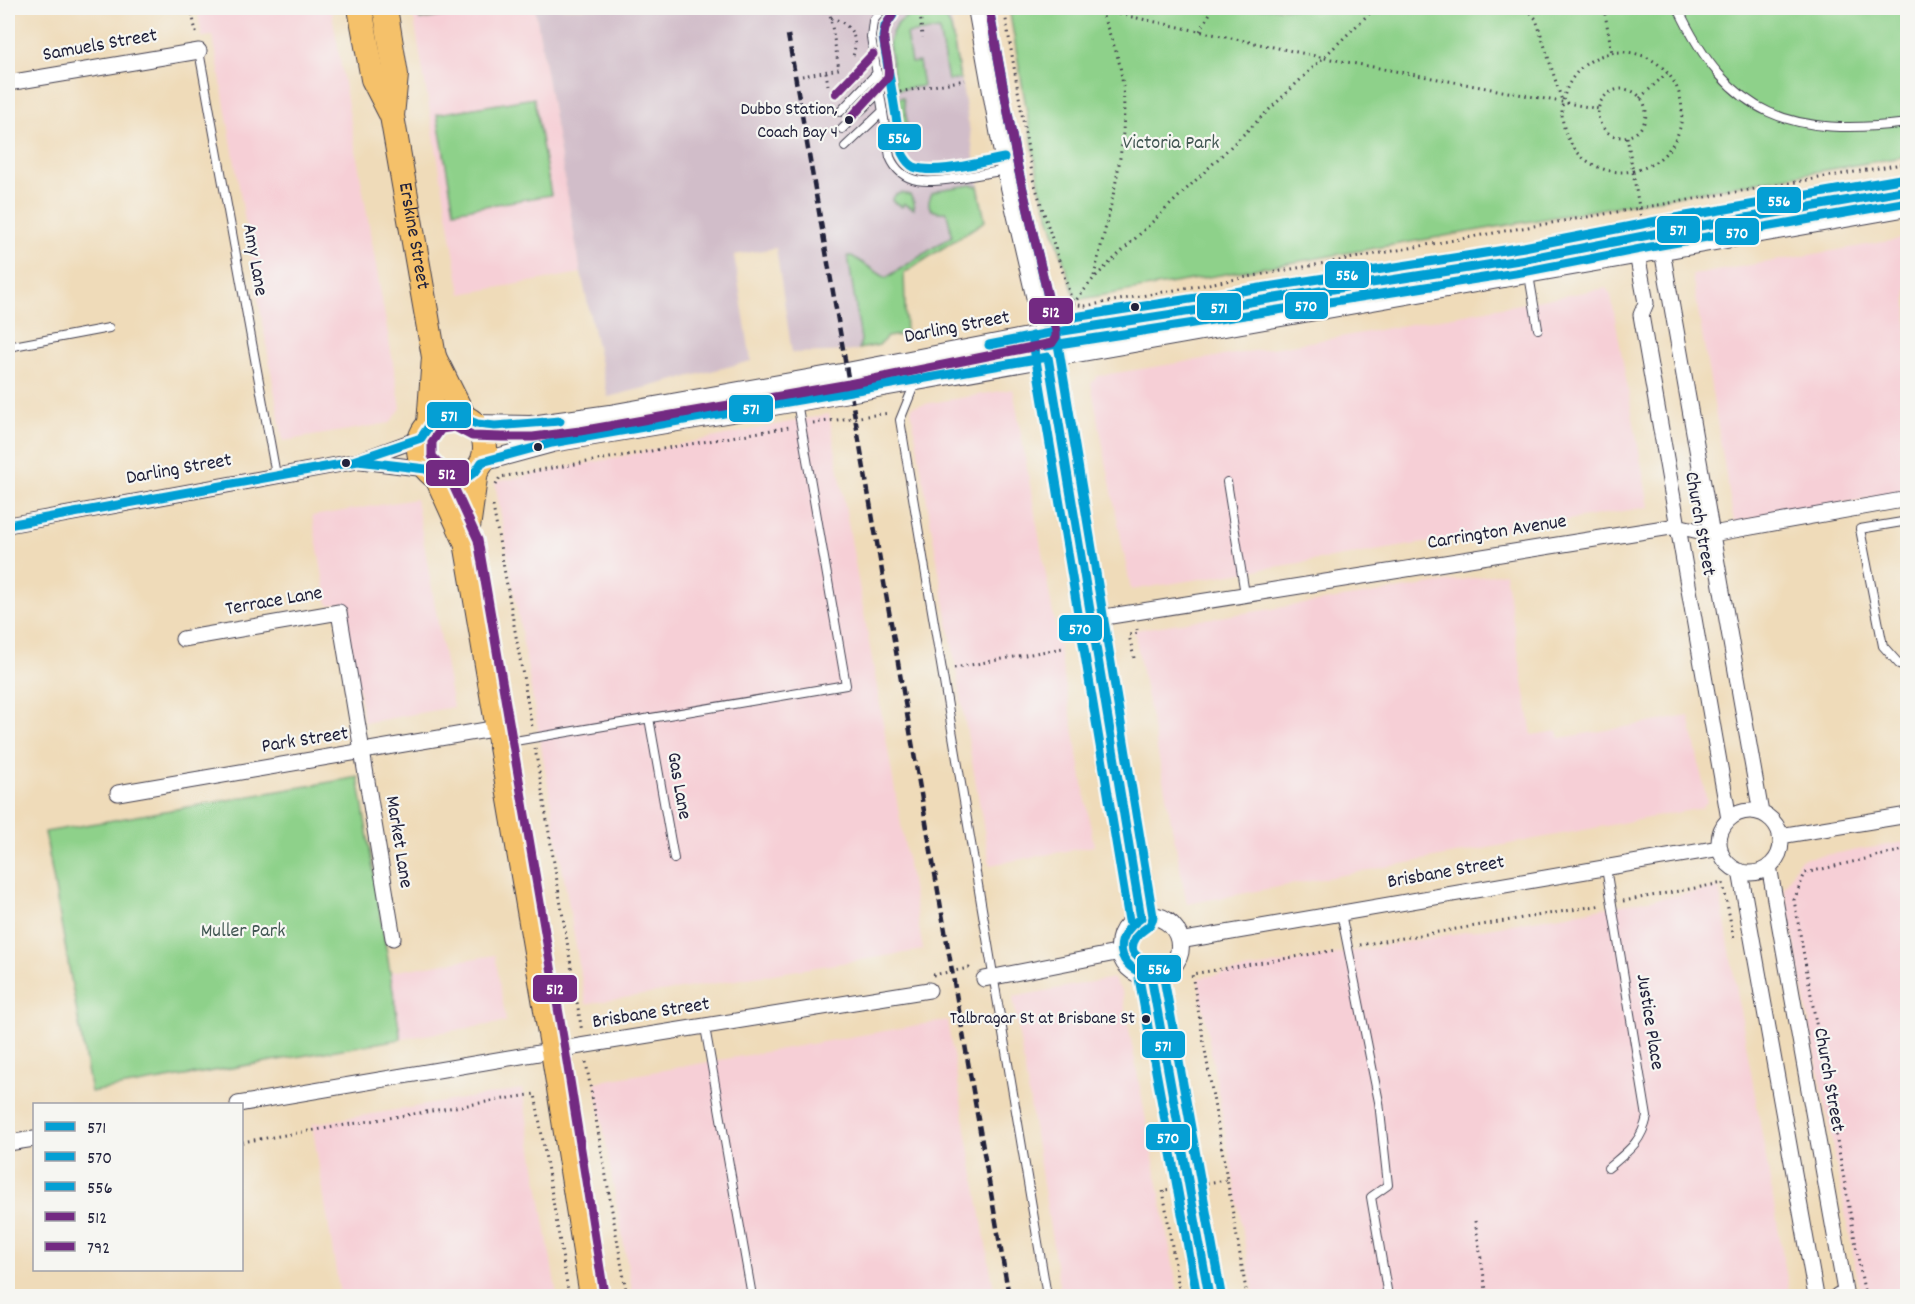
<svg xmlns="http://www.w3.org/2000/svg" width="1915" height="1304" viewBox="0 0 1915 1304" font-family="Dekko,sans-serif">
  <rect width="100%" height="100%" fill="#f6f6f2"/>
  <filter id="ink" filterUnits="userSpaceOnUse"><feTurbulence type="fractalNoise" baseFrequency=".0167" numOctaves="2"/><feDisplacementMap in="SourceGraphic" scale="12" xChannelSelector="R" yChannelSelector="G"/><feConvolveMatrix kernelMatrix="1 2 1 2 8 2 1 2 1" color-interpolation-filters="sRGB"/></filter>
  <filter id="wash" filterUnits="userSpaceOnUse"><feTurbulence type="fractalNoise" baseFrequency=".008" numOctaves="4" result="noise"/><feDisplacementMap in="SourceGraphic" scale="24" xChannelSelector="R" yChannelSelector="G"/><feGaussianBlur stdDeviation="1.35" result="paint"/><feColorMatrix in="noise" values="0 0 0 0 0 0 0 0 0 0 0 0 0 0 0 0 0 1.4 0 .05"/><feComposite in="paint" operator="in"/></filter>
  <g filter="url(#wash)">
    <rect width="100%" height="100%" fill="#efdbb9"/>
    <path fill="#f6cfd6" d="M197,8H331L401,408L390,423L283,441L213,36L202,37Z
      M412,8H535L581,273L461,294Z
      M1907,238V492L1734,522L1692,275Z
      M1606,288L1611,295L1649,507L1131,590L1091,384L1097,376L1340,337Z
      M1013,389L1094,846L990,865L911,410L913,406Z
      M829,414L923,950L586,1004L495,482Z
      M416,499L453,707L364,723L344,603L328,605L312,516Z
      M1505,573L1532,735L1558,731L1560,738L1689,716L1707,802L1702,808L1187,904L1134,630Z
      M1907,842V1296H1861L1784,888L1800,859Z
      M1719,888L1790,1296H1254L1198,978Z
      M495,955L506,1022L401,1039L390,972Z
      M1113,978L1122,992L1179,1296H1061L1013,997Z
      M947,1020L995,1296H633L595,1082Z
      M522,1089L557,1296H340L312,1124Z"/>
    <path fill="#d1bdc9" d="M535,8H949L985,221L904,273L906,334L887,337L854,351L792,353L776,248L734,255L751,361L608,397L581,273Z"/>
    <path fill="#8ed18a" stroke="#587a62" stroke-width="1.5" d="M418,8H489L420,20Z
      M1009,8H1907V156L1076,300L1040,188Z
      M928,11C940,14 946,16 951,28L960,79L948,81L939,30L906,34L911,63L919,62L923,86L896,90L889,44C892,26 901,17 919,12V16L922,15V12Z
      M903,97L911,146L906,147L898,98Z
      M534,98L551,195L454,211L437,114Z
      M971,185L978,186L985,221L904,273L906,334L887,337L879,345L859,349L861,340L848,256H852L886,278L952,236L947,212C932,213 924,209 932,193L944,189Z
      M901,193L910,195L914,202V209L904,204L902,207L892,201L895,195Z
      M358,777L401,1039L91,1092L45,832Z"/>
  </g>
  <g filter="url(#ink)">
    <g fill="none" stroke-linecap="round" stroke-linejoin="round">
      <defs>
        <path id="service" d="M883,8L873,21L871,37L890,157C903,188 933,182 959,178C975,175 990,173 1006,170
          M1678,8C1729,118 1792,137 1908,123
          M199,51L276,475
          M836,93L873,54
          M840,112L877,73
          M842,129L880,92
          M845,147L883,111
          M1529,275L1538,329
          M8,347L109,328
          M915,383L900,420L1047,1296
          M1227,482L1245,594
          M1908,521L1860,529L1883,646L1899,664L1908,666
          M649,718L674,859
          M503,743L846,685L797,402
          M1606,868L1647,1117C1641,1143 1628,1151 1608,1168
          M1341,913L1379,1102L1388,1185L1371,1197L1388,1296
          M705,1027L752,1296"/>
        <path id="minor" d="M8,83L199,51
          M1660,239L1761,813
          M1635,243L1646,303L1641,315L1729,819
          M361,461L426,469
          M8,525L358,461L421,438
          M1092,619L1677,526L1712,534L1908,499
          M183,639L339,612L393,938
          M118,793L498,728
          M1719 842a31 31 0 1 1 62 0a31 31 0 1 1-62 0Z
          M1780,836L1908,815
          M1769,866L1845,1291L1837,1296
          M1740,871L1816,1296
          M1179,941L1720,848
          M984,979L1121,952
          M238,1104L580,1046L929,990
          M8,1143L34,1139"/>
        <path id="tertiary" d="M977,8L1006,170L1044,334L1141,918
          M475,424L531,425L610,414L847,372L1044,334L1526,259L1659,233L1908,190
          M482,462L552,443L797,402L1908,207
          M1120 946a30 30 0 1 1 60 0a30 30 0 1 1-60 0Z
          M1151,976L1209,1296"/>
        <g id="trunk">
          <path d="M360,8L373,79L392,116"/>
          <path id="s1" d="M385,8L396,75L392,116L434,357L429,424"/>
          <path d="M434,357L464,417"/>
          <circle cx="452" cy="448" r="33"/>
          <path d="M437,478L466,542L553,1051L592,1296"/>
          <path d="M466,542L476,471"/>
        </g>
      </defs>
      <use href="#service" stroke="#413e4e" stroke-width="10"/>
      <use href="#minor" stroke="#413e4e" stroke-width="17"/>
      <use href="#tertiary" stroke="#413e4e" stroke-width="20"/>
      <use href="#trunk" stroke="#413e4e" stroke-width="26"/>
      <path stroke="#413e4e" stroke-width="3" stroke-dasharray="1.5 4.5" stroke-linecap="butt" d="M191,8L197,37
        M920,8L922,38
        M1004,8L1033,179L1073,304
        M1090,8L1325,58L1599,109
        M1527,8L1536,19L1562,101
        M1604,8L1612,53
        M831,18C850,23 859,36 853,56
        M1200,31L1213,8
        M1562 112a60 60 0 1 1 120 0a60 60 0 1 1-120 0Z
        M826,72L828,85
        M802,76L839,69L829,8
        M1598 113a24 24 0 1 1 48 0a24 24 0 1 1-48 0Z
        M894,93L965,80
        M1640,98L1667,73
        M1627,137L1641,219
        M1094,276C1109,209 1132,140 1121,72C1118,51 1107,30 1101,10
        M1073,304L1085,306L1516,229L1908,163
        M1073,304L1094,278L1375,8
        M813,423L890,413
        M496,485L500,477L789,427
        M493,506L532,727
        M1134,658L1129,635L1138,633L1137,629
        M954,668L1063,648
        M535,748L582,1032
        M1623,901L1723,883L1734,939
        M1360,945L1602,905
        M933,975L969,968L973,971
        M586,1062L627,1296
        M242,1142L535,1094L569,1296
        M1207,1183L1226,1180
        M1174,1189L1163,1190L1180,1296
        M1475,1221L1487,1296
        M1247,1296L1192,974L1336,950
        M1865,1296L1794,900L1805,873L1908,849"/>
      <use href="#service" stroke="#fff" stroke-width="8"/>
      <use href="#minor" stroke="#fff" stroke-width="15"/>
      <use href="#tertiary" stroke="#fff" stroke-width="18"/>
      <use href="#trunk" stroke="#f5c16b" stroke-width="24"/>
      <path stroke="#22223b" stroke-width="4.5" stroke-dasharray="9 4.5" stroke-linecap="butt" d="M788,35L1009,1296"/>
      <defs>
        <path id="bus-1" d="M989,345L1044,334L1526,259L1659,233L1908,190
          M350,462L421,438L431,423L447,415H456L477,424L495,426L560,421
          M8,525L358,461L426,469L437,478L447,481H458L468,477L476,471L482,462L552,443L1048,357L1141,918C1111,938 1116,968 1151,976L1209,1296"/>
        <path id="bus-2" d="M1032,336L1129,920
          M1046,346L1528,271L1661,245L1908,202
          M1139,978L1197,1296"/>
        <path id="bus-3" d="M989,8L1018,168L1056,332L1153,916C1152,929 1142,928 1136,937C1121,961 1156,960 1163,973L1221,1294
          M893,15L885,26L883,37L902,153C905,159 908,164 914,167C935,175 981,162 1004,158
          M1042,322L1524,247L1657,221L1906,178"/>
        <path id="bus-4" d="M849,120L888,77C892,54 874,39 892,16
          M604,1294L565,1049L478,540L447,472L432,456V442L441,429L455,427L472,436L502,437H533L580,431L849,384L1052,343L1056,337V331L1018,168L989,8"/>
        <path id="bus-5" d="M836,93L873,54"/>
      </defs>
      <use href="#bus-1" stroke="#f6f6f2" stroke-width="14"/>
      <use href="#bus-2" stroke="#f6f6f2" stroke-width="14"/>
      <use href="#bus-3" stroke="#f6f6f2" stroke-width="14"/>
      <use href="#bus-4" stroke="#f6f6f2" stroke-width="14"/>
      <use href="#bus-5" stroke="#f6f6f2" stroke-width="14"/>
      <use href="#bus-1" stroke="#059fd4" stroke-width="9"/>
      <use href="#bus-2" stroke="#059fd4" stroke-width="9"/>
      <use href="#bus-3" stroke="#059fd4" stroke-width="9"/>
      <use href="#bus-4" stroke="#732a82" stroke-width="9"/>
      <use href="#bus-5" stroke="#732a82" stroke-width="9"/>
    </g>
  </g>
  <g fill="#22223b" stroke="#f6f6f2" stroke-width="2">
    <circle cx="849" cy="120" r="5"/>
    <circle cx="1135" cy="307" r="5"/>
    <circle cx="538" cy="447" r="5"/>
    <circle cx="346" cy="463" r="5"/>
    <circle cx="1146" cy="1019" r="5"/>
  </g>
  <g text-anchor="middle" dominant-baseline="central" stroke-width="4.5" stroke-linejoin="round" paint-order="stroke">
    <g font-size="18" fill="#22223b" stroke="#f6f6f2" text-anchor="end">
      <text x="838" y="110">Dubbo Station,<tspan x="838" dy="23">Coach Bay 4</tspan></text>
      <text x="1135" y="1019">Talbragar St at Brisbane St</text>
    </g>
    <g font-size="20" fill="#22223b" stroke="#f6f6f2">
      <text transform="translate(100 46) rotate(-10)">Samuels Street</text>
      <text stroke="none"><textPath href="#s1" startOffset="231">Erskine Street</textPath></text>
      <text transform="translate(254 260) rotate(80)">Amy Lane</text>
      <text transform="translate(957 328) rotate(-11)">Darling Street</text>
      <text transform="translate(179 470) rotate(-10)">Darling Street</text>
      <text transform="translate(1699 524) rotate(80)">Church Street</text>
      <text transform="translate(1497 533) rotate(-9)">Carrington Avenue</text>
      <text transform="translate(274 602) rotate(-10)">Terrace Lane</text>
      <text transform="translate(305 741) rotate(-9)">Park Street</text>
      <text transform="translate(678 786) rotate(80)">Gas Lane</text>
      <text transform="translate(398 842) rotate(81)">Market Lane</text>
      <text transform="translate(1446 873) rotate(-10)">Brisbane Street</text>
      <text transform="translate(651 1014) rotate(-9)">Brisbane Street</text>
      <text transform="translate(1649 1022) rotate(81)">Justice Place</text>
      <text transform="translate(1828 1080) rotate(80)">Church Street</text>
    </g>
    <g font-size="20" fill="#425753" stroke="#f6f6f2">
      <text x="1171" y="144">Victoria Park</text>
      <text x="243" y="932">Muller Park</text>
    </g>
  </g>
  <g stroke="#f6f6f2" stroke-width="2">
    <rect x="877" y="123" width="45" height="28" rx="6" fill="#059fd4"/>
    <rect x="1756" y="186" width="46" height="28" rx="6" fill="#059fd4"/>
    <rect x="1656" y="215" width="45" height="29" rx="6" fill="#059fd4"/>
    <rect x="1714" y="217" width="46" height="29" rx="6" fill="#059fd4"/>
    <rect x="1324" y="260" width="46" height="29" rx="6" fill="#059fd4"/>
    <rect x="1284" y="291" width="45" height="29" rx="6" fill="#059fd4"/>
    <rect x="1196" y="292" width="46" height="29" rx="6" fill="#059fd4"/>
    <rect x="1028" y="297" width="46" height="28" rx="6" fill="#732a82"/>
    <rect x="728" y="394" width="46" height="29" rx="6" fill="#059fd4"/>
    <rect x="426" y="401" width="46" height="28" rx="6" fill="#059fd4"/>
    <rect x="425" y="459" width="45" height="28" rx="6" fill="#732a82"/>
    <rect x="1058" y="614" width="45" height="28" rx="6" fill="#059fd4"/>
    <rect x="1136" y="954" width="46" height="29" rx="6" fill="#059fd4"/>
    <rect x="532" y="974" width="46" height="29" rx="6" fill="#732a82"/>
    <rect x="1141" y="1030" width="45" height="29" rx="6" fill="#059fd4"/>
    <rect x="1145" y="1123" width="46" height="28" rx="6" fill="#059fd4"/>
  </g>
  <g font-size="16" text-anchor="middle" font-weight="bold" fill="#fff">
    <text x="899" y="143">556</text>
    <text x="1779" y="206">556</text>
    <text x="1678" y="235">571</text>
    <text x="1737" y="238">570</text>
    <text x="1347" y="280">556</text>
    <text x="1306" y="311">570</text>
    <text x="1219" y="313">571</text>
    <text x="1051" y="317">512</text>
    <text x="751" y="414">571</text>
    <text x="449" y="421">571</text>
    <text x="447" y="479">512</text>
    <text x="1080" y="634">570</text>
    <text x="1159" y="974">556</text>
    <text x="555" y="994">512</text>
    <text x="1163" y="1051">571</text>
    <text x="1168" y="1143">570</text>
  </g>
  <rect width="1915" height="1304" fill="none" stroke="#f6f6f2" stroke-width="30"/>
  <rect x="33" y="1103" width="210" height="168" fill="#f6f6f2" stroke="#a1a1a9" stroke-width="1.5"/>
  <rect x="45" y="1122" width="30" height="9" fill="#059fd4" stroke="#a1a1a9" stroke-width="1.5"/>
  <text x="87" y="1133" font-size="18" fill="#22223b">571</text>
  <rect x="45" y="1152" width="30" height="9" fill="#059fd4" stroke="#a1a1a9" stroke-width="1.5"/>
  <text x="87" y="1163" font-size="18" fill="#22223b">570</text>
  <rect x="45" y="1182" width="30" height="9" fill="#059fd4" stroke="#a1a1a9" stroke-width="1.5"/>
  <text x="87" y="1193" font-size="18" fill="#22223b">556</text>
  <rect x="45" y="1212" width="30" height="9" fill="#732a82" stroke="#a1a1a9" stroke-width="1.5"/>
  <text x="87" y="1223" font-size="18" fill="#22223b">512</text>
  <rect x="45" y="1242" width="30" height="9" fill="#732a82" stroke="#a1a1a9" stroke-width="1.5"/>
  <text x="87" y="1253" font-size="18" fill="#22223b">792</text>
</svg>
